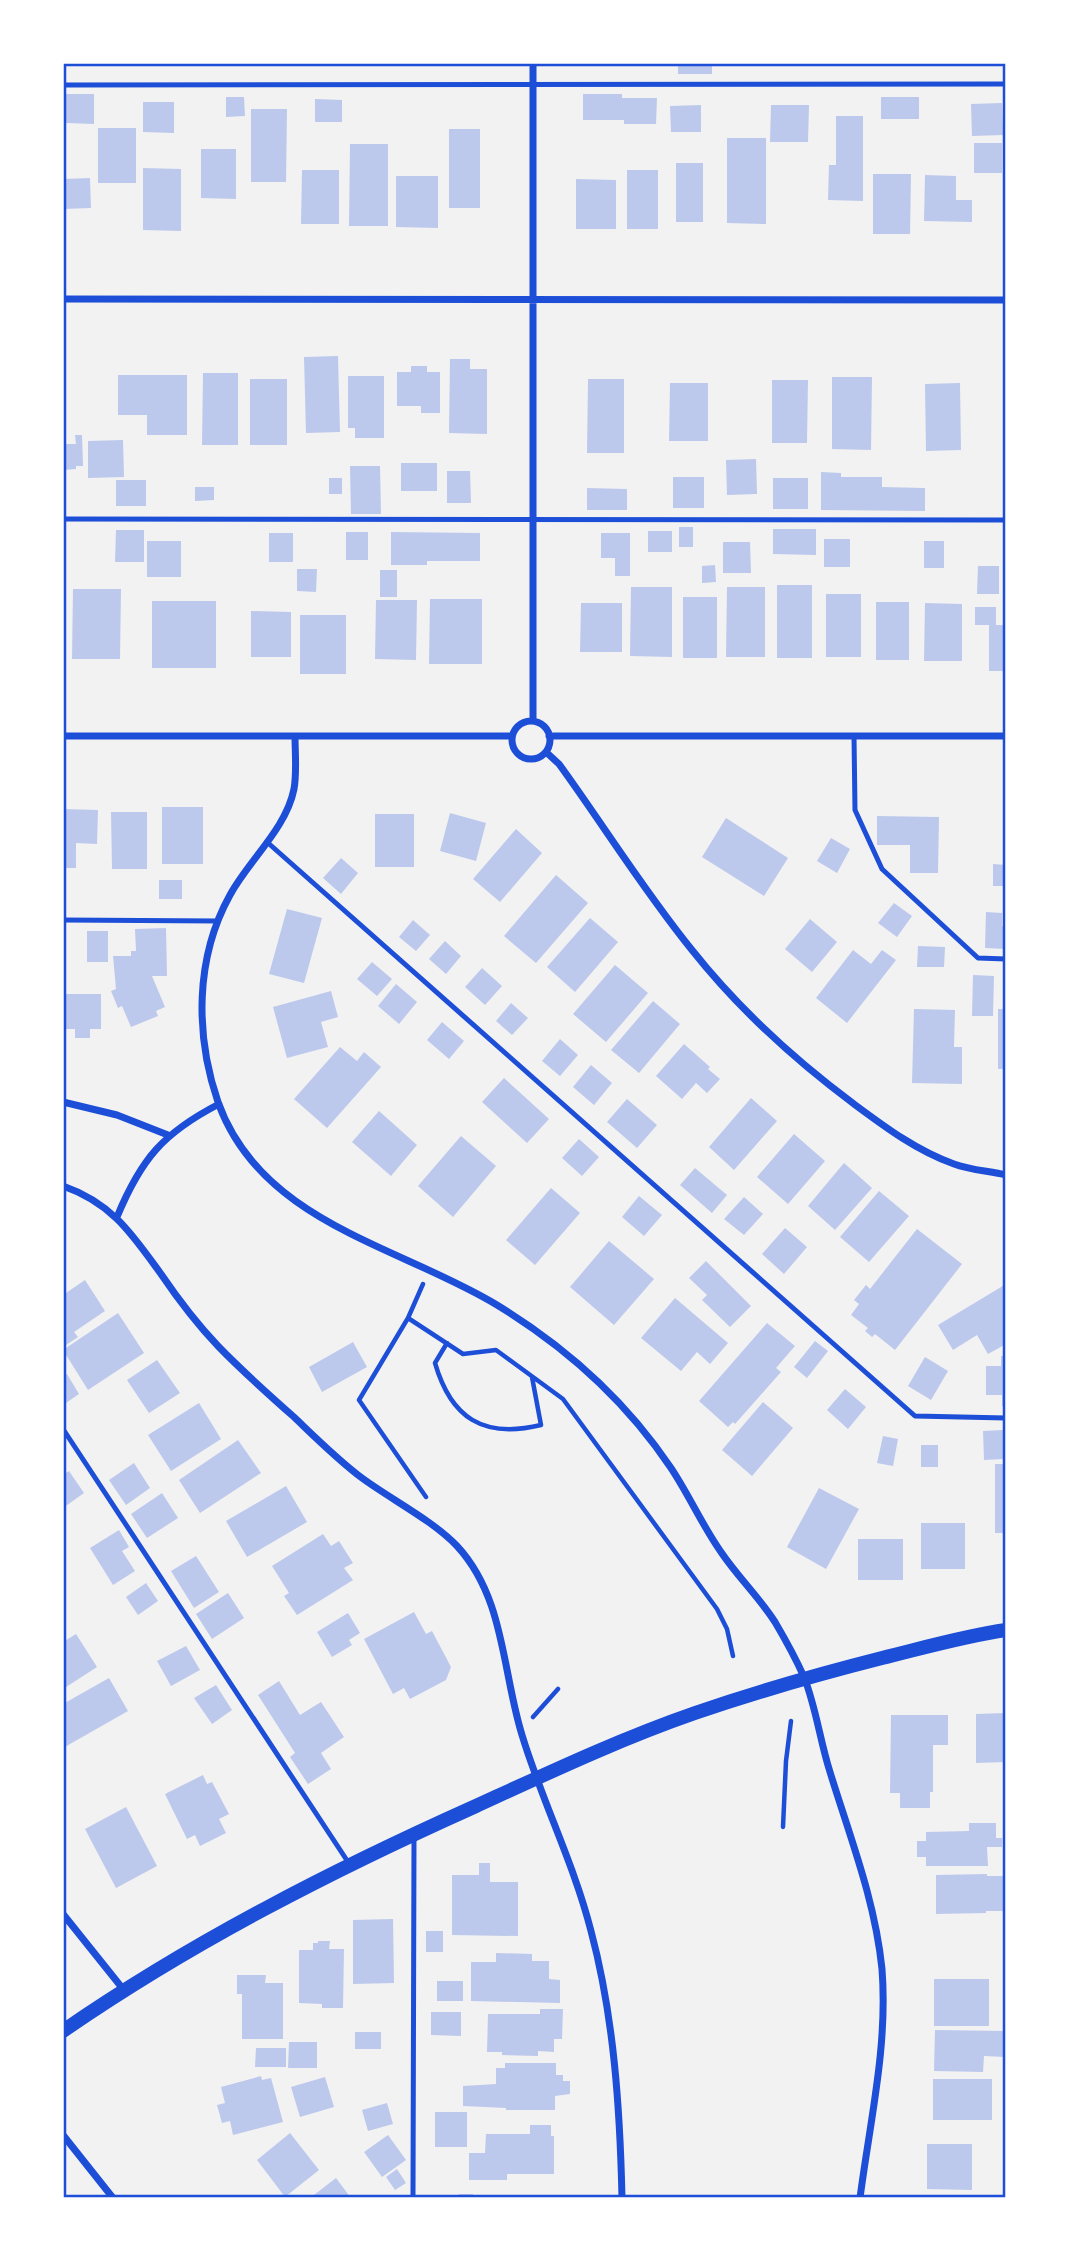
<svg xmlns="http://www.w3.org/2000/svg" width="1069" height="2261" viewBox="0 0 1069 2261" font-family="'PT Sans Narrow',sans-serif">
  <rect width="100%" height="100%" fill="#f2f2f2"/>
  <path fill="#bdc9ec" d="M678,63H712V74H678Z
    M748,63H770V66H748Z
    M775,63H794V65L775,66Z
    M66,94H94V124L66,123Z
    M583,94H622V98H657L656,124H624V120H583Z
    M226,97H244L245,116L226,117Z
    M881,97H919V119H881Z
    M315,99L342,100V122H315Z
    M143,102H174V133L143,132Z
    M1002,103L1003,135L972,136L971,104Z
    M701,105V132H671L670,106Z
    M771,105H809L808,142H770Z
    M251,109H287L286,182H251Z
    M836,116H863V201L828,200L829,165H836Z
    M98,128H136V183H98Z
    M449,129H480V208H449Z
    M727,138H766V224L727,223Z
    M974,143H1002V173H974Z
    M350,144H388V226H349Z
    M201,149H236V199L201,198Z
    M676,163H703V222H676Z
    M143,168L181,169V231L143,230Z
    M302,170H339V224H301Z
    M627,170H658V229H627Z
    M873,174H911L910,234H873Z
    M925,175L956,176V200H972V222L924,221Z
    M396,176H438V228L396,227Z
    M90,178L91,208L63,209V179Z
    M576,179L616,180V229H576Z
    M1003,213H1006V248H1003Z
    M338,356L340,432L306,433L304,357Z
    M450,359H470V369H487V434L449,433Z
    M411,366H427V372H440V413H421V406H397V372H411Z
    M203,373H238V445H202Z
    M118,375H187V435H147V415H118Z
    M348,376H384V438H355V428H348Z
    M832,377H872L871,450L832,449Z
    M250,379H287V445H250Z
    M588,379H624V453H587Z
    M772,380H808L807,443H772Z
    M670,383H708V441H669Z
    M960,383L961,450L926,451L925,384Z
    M75,435H82L83,466H76V469L63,470V444H76Z
    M123,440L124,477L88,478V441Z
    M756,459L757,494L727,495L726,460Z
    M401,463H437V491H401Z
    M1003,465L1006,466V505H1003Z
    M350,466H380L381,514H351Z
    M447,471H470L471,503H447Z
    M821,472L841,473V477H882V487L925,488V511L821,510Z
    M673,477H704V508H673Z
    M329,478H342V494H329Z
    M773,478H808V509H773Z
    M116,480H146V506H116Z
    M195,487H214V500L195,501Z
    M587,488L627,489V510H587Z
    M679,527H693V547H679Z
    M773,529H816V555L773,554Z
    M116,530H144V562H115Z
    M648,531H672V552H648Z
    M346,532H368V560H346Z
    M391,532L480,533V561H427V565H391Z
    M269,533H293V562H269Z
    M601,533H630V576H615V558H601Z
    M824,539H850V567H824Z
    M147,541H181V577H147Z
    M924,541H944V568H924Z
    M723,542H750L751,573H723Z
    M715,565L716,582L702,583V566Z
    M978,566H999V594H977Z
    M297,569H317L316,592L297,591Z
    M380,570H397V597H380Z
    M777,585H812V658H777Z
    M631,587H672V657L630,656Z
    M727,587H765V657H726Z
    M73,589H121L120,659H72Z
    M826,594H861V657H826Z
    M683,597H717V658H683Z
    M430,599H482V664H429Z
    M376,600H417L416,660L375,659Z
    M152,601H216V668H152Z
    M876,602H909V660H876Z
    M581,603H622V652H580Z
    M925,603L962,604V661H924Z
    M975,607H996V625H1006V671H989V625H975Z
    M251,611L291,612V657H251Z
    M300,615H346V674H300Z
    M162,807H203V864H162Z
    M63,809L98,810L97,844L76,843V868H63Z
    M111,812H147V869H112Z
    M450,813L486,823L476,861L440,851Z
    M375,814H414V867H375Z
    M877,816L939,817L938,873H910V845H877Z
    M726,818L788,858L764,896L702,857Z
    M516,829L542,853L500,902L473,879Z
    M831,838L850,849L837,873L817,861Z
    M341,858L358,873L341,894L323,878Z
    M993,864L1006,865V886H993Z
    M556,875L588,903L536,963L504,936Z
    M159,880H182V899H159Z
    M894,903L912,916L897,937L878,923Z
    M287,909L322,918L304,983L269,974Z
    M986,912L1002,913V926H1006V949L985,948Z
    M590,918L618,942L575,992L547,967Z
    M810,919L837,942L812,972L785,949Z
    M413,920L430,935L416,951L399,937Z
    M166,928L167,976H152L165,1007L156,1011L158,1016L131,1027L122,1006L118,1008L111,991L116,989L113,956H131V951H136L135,929Z
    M87,931H108V962H87Z
    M445,941L461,956L446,974L429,959Z
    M918,946L945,947L944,967H917Z
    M853,950L871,964L882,950L896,960L847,1023L816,998Z
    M372,962L392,979L377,996L357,979Z
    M615,965L648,993L606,1042L573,1014Z
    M482,968L502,986L485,1005L465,987Z
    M973,975L994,976L993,1016H972Z
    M396,984L417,1002L399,1024L378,1006Z
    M331,991L338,1017L321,1022L328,1047L287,1058L273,1007Z
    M63,994H101V1029H90V1038H75V1029H63Z
    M653,1001L680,1024L639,1073L611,1050Z
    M511,1003L528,1018L512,1035L496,1021Z
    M914,1009L955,1010L954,1047H962V1084L912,1083Z
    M998,1009H1006V1069H998Z
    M442,1022L464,1041L449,1059L427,1040Z
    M560,1039L578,1055L560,1076L542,1061Z
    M684,1044L710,1067L708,1069L720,1079L707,1093L696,1083L682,1099L656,1076Z
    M340,1047L357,1061L364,1052L381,1067L327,1128L294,1099Z
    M591,1065L612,1083L594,1105L573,1087Z
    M504,1078L549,1119L527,1143L482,1102Z
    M751,1098L777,1121L734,1170L709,1147Z
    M627,1099L657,1125L637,1148L607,1122Z
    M379,1111L417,1145L391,1176L352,1142Z
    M794,1134L825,1161L788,1204L757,1177Z
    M461,1136L496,1166L453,1217L418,1186Z
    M579,1139L599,1157L582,1176L562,1158Z
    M844,1163L872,1188L835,1230L808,1206Z
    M695,1168L727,1195L712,1213L680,1185Z
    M551,1188L580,1213L535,1265L506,1240Z
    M879,1191L909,1216L869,1262L840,1237Z
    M639,1196L662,1215L644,1236L622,1217Z
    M744,1197L763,1214L744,1235L724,1219Z
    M785,1228L807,1247L784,1274L762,1254Z
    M917,1229L962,1264L895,1350L875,1334L872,1337L865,1331L868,1328L851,1315L859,1304L854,1300L866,1285L870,1289Z
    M609,1241L654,1279L614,1325L570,1287Z
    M706,1261L751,1306L730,1327L702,1300L707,1295L689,1278Z
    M85,1280L105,1311L74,1332L78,1337L63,1347V1295Z
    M1006,1284V1344L988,1354L977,1335L953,1350L938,1325Z
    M675,1298L728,1343L710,1364L697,1352L681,1371L641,1338Z
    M118,1313L144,1353L88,1390L63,1350Z
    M767,1323L795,1346L776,1368L781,1372L735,1424L733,1422L728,1427L699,1401Z
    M815,1341L828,1351L807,1378L794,1367Z
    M353,1342L367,1367L322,1392L309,1367Z
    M1001,1356H1006V1406H1002V1395H986V1366H1001Z
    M925,1357L948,1371L931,1400L908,1386Z
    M157,1360L180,1393L149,1413L127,1380Z
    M67,1374L79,1394L63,1405V1377Z
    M845,1389L866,1407L848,1429L827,1410Z
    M763,1402L793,1428L752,1476L722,1450Z
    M199,1403L221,1439L171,1471L148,1435Z
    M1003,1430L1004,1459L984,1460L983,1431Z
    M883,1436L898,1439L893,1466L877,1463Z
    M238,1440L261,1473L200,1513L179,1480Z
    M921,1445H938V1467H921Z
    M134,1463L150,1488L126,1505L109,1480Z
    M995,1464H1006V1533H995Z
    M69,1471L84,1493L63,1508V1475Z
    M286,1486L307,1522L247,1557L226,1521Z
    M819,1488L859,1509L826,1569L787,1547Z
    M162,1493L178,1518L147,1538L131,1514Z
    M921,1523H965V1569H921Z
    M119,1530L129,1547L122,1551L135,1571L113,1585L90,1548Z
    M323,1534L331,1546L339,1541L353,1563L344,1568L353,1580L297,1615L284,1596L289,1593L272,1566Z
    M858,1539H903V1580H858Z
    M196,1556L219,1592L194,1608L171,1571Z
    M146,1583L158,1601L138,1615L126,1597Z
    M228,1593L244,1618L212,1639L196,1614Z
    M414,1612L426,1634L432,1631L451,1667L446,1680L410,1699L404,1688L393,1694L364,1639Z
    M348,1613L360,1633L349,1640L352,1645L332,1657L317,1632Z
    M76,1634L97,1667L63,1689V1642Z
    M186,1646L200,1670L171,1686L157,1661Z
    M109,1678L128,1711L63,1748V1704Z
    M279,1681L300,1715L321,1702L344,1737L321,1753L331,1769L308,1784L290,1757L295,1753L258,1695Z
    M216,1685L232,1710L212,1724L194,1698Z
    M1006,1713V1762L976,1763V1714Z
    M891,1715H948V1745H933V1792H930V1808H900V1793H890Z
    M203,1775L207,1784L212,1782L229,1814L219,1819L226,1833L200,1846L195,1835L187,1839L165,1794Z
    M126,1807L157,1866L116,1888L85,1829Z
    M969,1823H996V1838H1002V1847H987L988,1866H926V1857H917V1841H926V1832L969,1831Z
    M479,1863H490V1882H518V1936L452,1935V1875H479Z
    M987,1874V1876H1006V1911H986V1913L936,1914V1875Z
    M393,1919L394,1983L353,1984V1920Z
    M426,1931H443V1952H426Z
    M318,1941H330L329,1949H344L343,2008H322V2004L299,2003V1950H313V1943H318Z
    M496,1953L532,1954V1961H549V1979L560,1980V2003L471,2001V1962H496Z
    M237,1975H266L265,1983H283V2039H242V1994H237Z
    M934,1979H989V2026H934Z
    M437,1981H463V2001H437Z
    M540,2009H563L562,2039H554V2052L538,2051V2056L502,2055V2052H487L488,2014H540Z
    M431,2012H461V2036L431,2035Z
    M935,2030L1006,2031L1005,2057L984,2056L983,2072L934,2071Z
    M355,2032H381V2049H355Z
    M289,2042H317V2068H288Z
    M256,2048H286V2067H255Z
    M505,2063H556V2075H563V2081H570V2094L555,2096V2110H506V2108L463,2106V2086L496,2084V2068H505Z
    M261,2076L262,2080L271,2078L283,2122L233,2135L230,2121L222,2123L217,2105L225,2103L221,2087Z
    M325,2077L334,2107L300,2117L291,2087Z
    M933,2079H992V2120H933Z
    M387,2103L393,2124L368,2131L362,2110Z
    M435,2112H467V2147H435Z
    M530,2125H551V2136H554V2174H507V2180H469V2153H485L486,2134H530Z
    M290,2133L319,2170L285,2197L257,2160Z
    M388,2135L406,2160L382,2177L364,2152Z
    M927,2144H972V2190L927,2189Z
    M397,2169L406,2183L395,2190L386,2177Z
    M336,2178L351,2198H310Z
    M459,2194H473V2198H459Z"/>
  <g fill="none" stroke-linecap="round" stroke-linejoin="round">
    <path stroke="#1d4ed8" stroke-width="4.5" d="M423,1284L408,1318L359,1400L426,1497
      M408,1318L463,1354L496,1350L563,1399L717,1609L727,1629L733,1656
      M447,1343L435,1363C451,1418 483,1439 541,1425L532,1377
      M533,1717L558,1689
      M783,1827L786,1761L791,1721"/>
    <path stroke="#1d4ed8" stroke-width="5" d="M63,85L1006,84
      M63,519L1006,520
      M854,736L855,810L882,869L978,958L1006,959
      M267,842L915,1416L1006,1418
      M63,920L218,921
      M63,1429L350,1865
      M413,2198L414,1837"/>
    <path stroke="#1d4ed8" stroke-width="7" d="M63,299L1006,300
      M533,721V63
      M512 740a19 19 0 1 1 38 0a19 19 0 1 1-38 0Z
      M63,736H512
      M295,736C295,753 297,772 294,789C286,829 249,860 230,895C195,958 195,1035 218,1102C261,1223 400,1246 497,1305C566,1347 626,1401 671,1468C689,1495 702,1525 721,1552C737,1576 759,1597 775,1622C785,1639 796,1659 804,1677C816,1707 820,1741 830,1772C850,1837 875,1900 882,1969C888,2046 870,2121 860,2198
      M549,736H1006
      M546,752L559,764C604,826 644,891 692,950C738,1008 795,1060 854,1104C885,1127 917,1151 954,1164C970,1170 989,1171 1006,1175
      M63,1102L117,1115L168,1135
      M63,1186C112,1203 132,1234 161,1274C178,1299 197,1324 218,1346C242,1371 268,1394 294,1417C316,1438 338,1460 362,1478C392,1500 432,1520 457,1546C505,1598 502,1671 522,1735C542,1801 574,1864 591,1931C614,2017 620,2109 622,2198
      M117,1217C141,1159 163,1133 219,1104
      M63,1914L123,1989
      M63,2135L113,2198"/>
    <path stroke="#1d4ed8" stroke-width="14" d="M63,2031C192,1942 333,1870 476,1806C548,1773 620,1739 695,1713C756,1692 819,1674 882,1658C923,1648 964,1636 1006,1630"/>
  </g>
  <rect width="1069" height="2261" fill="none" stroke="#ffffff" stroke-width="130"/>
  <rect x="65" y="65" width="939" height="2131" fill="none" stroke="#1d4ed8" stroke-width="2.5"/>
</svg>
